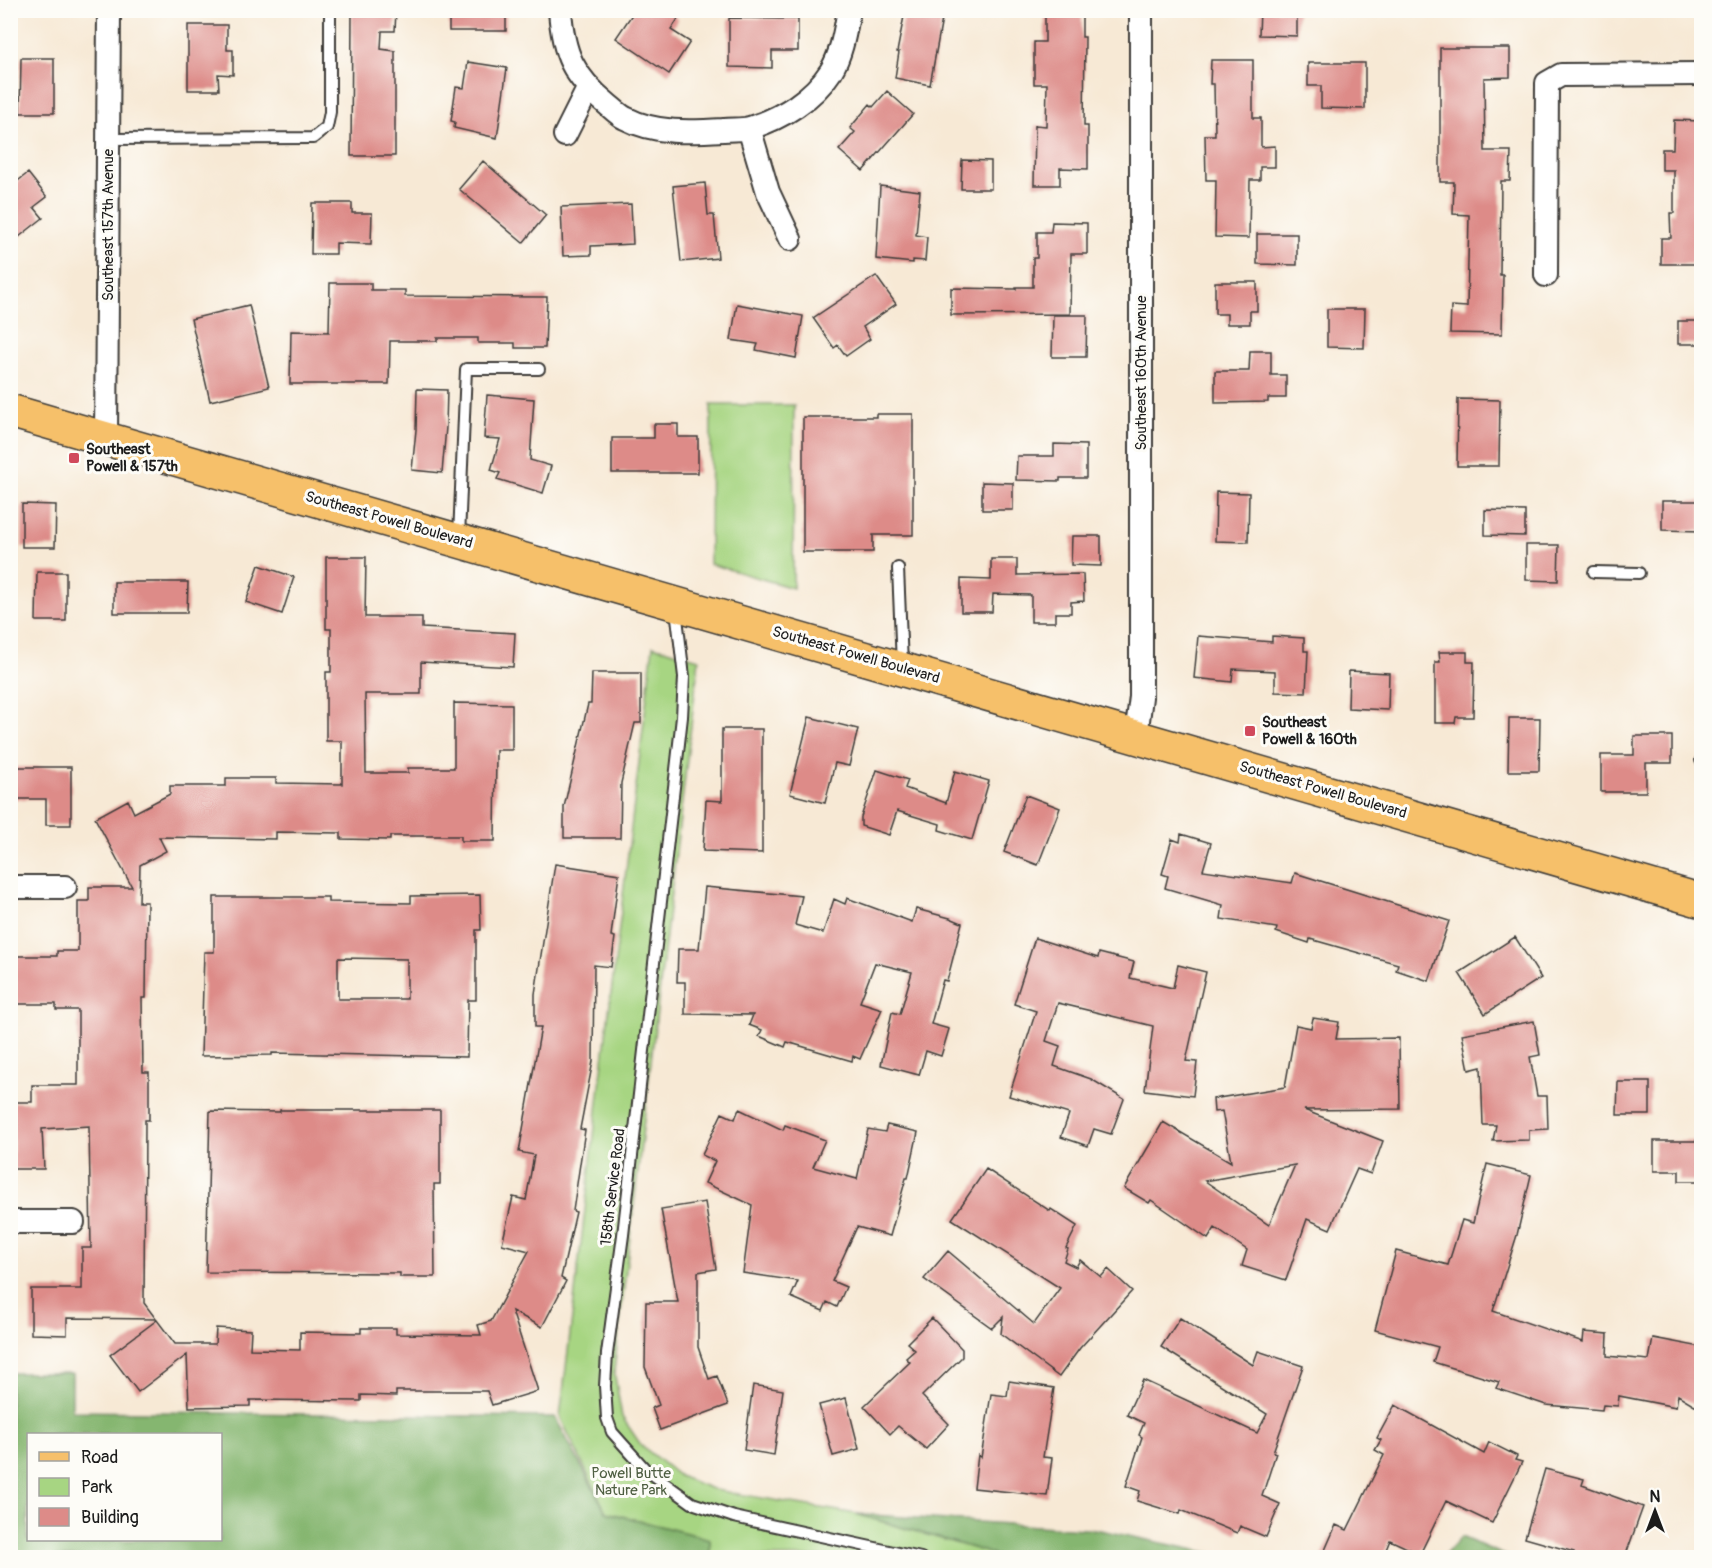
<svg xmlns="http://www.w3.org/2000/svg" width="1712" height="1568" viewBox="0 0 1712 1568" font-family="Pangolin,sans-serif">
  <rect width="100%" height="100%" fill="#fdfcf7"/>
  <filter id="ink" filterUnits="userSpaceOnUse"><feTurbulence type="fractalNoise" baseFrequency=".0167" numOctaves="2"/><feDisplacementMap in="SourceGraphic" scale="12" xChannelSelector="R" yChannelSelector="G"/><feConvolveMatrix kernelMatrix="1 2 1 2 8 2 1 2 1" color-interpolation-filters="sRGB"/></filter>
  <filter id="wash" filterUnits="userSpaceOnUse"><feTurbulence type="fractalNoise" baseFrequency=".008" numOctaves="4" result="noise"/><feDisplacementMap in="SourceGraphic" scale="24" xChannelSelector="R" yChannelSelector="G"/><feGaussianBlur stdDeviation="1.35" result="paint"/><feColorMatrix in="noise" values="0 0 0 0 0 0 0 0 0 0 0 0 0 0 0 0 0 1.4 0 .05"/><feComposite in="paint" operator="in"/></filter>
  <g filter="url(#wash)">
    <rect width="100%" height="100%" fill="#f7e9d5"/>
    <path fill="#a7d582" stroke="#62784f" stroke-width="1.5" d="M711,405H794L793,588L710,564Z
      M653,646L699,659L614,1371L622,1417L641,1445L679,1476L715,1490L856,1514L983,1551L1000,1557H710V1539L606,1512L560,1417Z"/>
    <path fill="#85b670" stroke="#506946" stroke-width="1.5" fill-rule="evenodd" d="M10,1373H72V1411L555,1417L606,1512L710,1539V1557H11ZM28,1434H220V1540H28Z
      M856,1514L1100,1530L1229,1557H1000L983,1551Z
      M1461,1537L1509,1557H1443Z"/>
    <g id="blocks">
      <path fill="#dd8b88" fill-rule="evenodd" d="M352,10H396L395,31H382L381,49L395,51V156H351Z
        M449,10H506V31H449Z
        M635,10H665L678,19L671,30L690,42L669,74L616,38Z
        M1045,10H1082V37H1085L1084,126H1088V169L1060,168V185H1034L1035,125L1046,126L1047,84H1034V42H1045Z
        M1260,10H1297V36L1259,35Z
        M905,11L942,19L930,85L895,78L899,52H897Z
        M729,18L798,19V51H772V68L729,67Z
        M188,25H227V50H233V75L218,74L219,90H188Z
        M1440,48H1510V77L1484,78L1485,151H1511L1510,181H1501L1500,275H1503L1502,334L1450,333L1451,306L1467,307L1469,215L1453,214L1454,182H1440Z
        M21,58H54V113H20Z
        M1211,60H1253V118H1261V147L1275,146V167H1260V180H1250L1249,238L1215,237L1216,180H1206L1205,135H1215L1214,84H1210Z
        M468,62L507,68L497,138L454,128L455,122L451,121L456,87L464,88Z
        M1308,63H1365V109L1321,108V86H1308Z
        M887,91L913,114L863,171L839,150L855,132L850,128L870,104L873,107Z
        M1674,120L1701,121V264H1661V238H1671L1670,213H1674V170H1662V149H1673Z
        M962,160L991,161V189H961Z
        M483,161L546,215L523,243L459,189Z
        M28,173L47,197L34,207L43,218L10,244V187Z
        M705,183L708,215H714L718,258L681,262L673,186Z
        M880,186L920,191L916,235L927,237L925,261L913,260V263L876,259Z
        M312,203H352V213H372L371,244L336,243V254H311Z
        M631,204L633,244L591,246V255L563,256L561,207Z
        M1052,222L1087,223V254H1071L1070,314L951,315V288L1016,289V287H1033V258H1037V232H1051Z
        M1257,234H1297V265L1257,264Z
        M876,276L896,304L863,327L870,339L846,356L838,345L834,348L813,318Z
        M1215,282H1257V311H1250V324H1227V314H1215Z
        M330,283H371V290H405V296L547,297L545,348H515V343H478V338H437V341H390L389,384H290L291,331L329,332Z
        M737,304L803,316L796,358L756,350L758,344L731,340Z
        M249,305L269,387L210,401L191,319Z
        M1327,309H1365L1364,348L1327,347Z
        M1053,315H1087L1086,357H1052Z
        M1678,321H1701V344H1678Z
        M1250,351H1271V375H1286V398H1268V402L1215,403V371H1249Z
        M417,389L447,390L446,427L442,473L412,470L416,430Z
        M487,395L534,399L530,460L551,466L543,493L497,479L500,473L491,470L500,439L484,438Z
        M1458,399L1500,400L1499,466H1457Z
        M876,414H913V535H873V552H803V417H876Z
        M654,424H678V437H698V473H612V438H654Z
        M1054,444L1086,445V478H1060V481L1016,480L1017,456H1054Z
        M982,482L1013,483V510H982Z
        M1216,492L1249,493L1248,542L1215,541Z
        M1662,501H1701V531L1662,530Z
        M22,504L56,505L55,547H22Z
        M1485,510L1525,511V536L1485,535Z
        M1072,536H1101V566L1071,565Z
        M1526,545H1559L1558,581L1526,580Z
        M326,557H366L365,617H422V628L515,633L513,667L421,662V694H365L366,773H408V768H454V703L512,704V750H496L495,841H461V836H390V840L341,839V833L276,832V839L159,837L166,851L140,865L139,902H147L146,998H142L143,1072H149V1120H145L144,1303L156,1319L67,1318V1335L31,1334V1289H82V1248H91L89,1126L42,1129L44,1169H13V1102H32V1085H78V1010H56V1004H12L13,956H57V951H78V901H89V887H132L95,818L128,800L134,813L170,794V786H226V778H276V783L342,784V741H326V672H331V629H326Z
        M991,559H1017V575L1083,574L1084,601L1071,602V613H1055V622H1031V595L993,594L992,612H961V579L991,580Z
        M259,565L294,577L282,614L246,602Z
        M37,572H66V621H36Z
        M114,582H188L187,613H114Z
        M1198,636L1272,642V636L1304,638V651H1308L1306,693L1275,692V671L1233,669L1232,682L1194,678Z
        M1439,652H1467V662H1474L1473,717H1456L1455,723H1435V662H1440Z
        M1349,671L1389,673L1388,710L1348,708Z
        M592,673H641V723H635L621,783L620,838H564V807L588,704H591Z
        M809,717L858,729L849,766L835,763L825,803L790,794Z
        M1509,718H1540L1539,771H1508Z
        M722,729H762V853L703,851L706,800L722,801Z
        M1634,736H1672V763H1646V792H1601V755H1634Z
        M11,767H71V825H46V799H10Z
        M877,770L908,780L905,788L946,803L955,771L989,781L972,840L939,830L940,824L897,811L889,835L861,826V817Z
        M1026,795L1060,808L1038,865L1004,852Z
        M1181,834L1211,843L1203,870L1292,883L1295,873L1449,921L1429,981L1396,970L1398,964L1310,939L1309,943L1276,932L1277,928L1221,919L1223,905L1165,888L1168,876L1162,874L1172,839L1180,842Z
        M555,864L619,874L611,936L615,937L611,967L594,965L593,1061L580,1129L585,1130L573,1211L576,1212L561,1278L566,1281L542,1327L512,1311L538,1391L492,1405L487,1391H396V1396L361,1395V1401L250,1400V1406L189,1407L187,1355L138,1392L110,1355L157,1320L175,1344H215L216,1328L251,1330L250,1349L300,1350V1332L361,1333V1328H396V1334L481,1335L478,1325L491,1321L529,1251L502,1244L513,1197L526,1200L534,1155L519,1152L541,1027H535V994Z
        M705,887L802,896L795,925L823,933L834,899L845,904L847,898L912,922L916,909L950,918L962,923L947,981L943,980L931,1024L949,1029L941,1056L926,1051L919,1075L881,1065L892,1012L900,1014L912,972L875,963L860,1002L882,1009L860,1059L853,1056L852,1061L787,1042L785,1047L759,1036L762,1030L749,1025L753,1015L685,1014V982H677L678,949H699Z
        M480,895L481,930H476V1000H468L467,1057L272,1053V1055L201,1056L204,952H214V897H328V902L411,903V896ZM338,958L407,959V999H338Z
        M1515,937L1541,978L1485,1014L1459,973Z
        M1035,938L1098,958L1099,953L1134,962L1130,978L1173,988L1178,965L1206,972L1186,1061L1197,1062L1193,1096L1145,1090L1153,1026L1058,1003L1046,1041L1060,1046L1054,1066L1091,1079L1124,1099L1111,1134L1094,1129L1088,1146L1061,1137L1069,1114L1009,1096L1036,1011L1014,1004Z
        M1313,1018L1339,1022L1336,1039L1399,1038L1400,1109L1304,1110L1383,1141L1371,1174L1357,1169L1330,1229L1307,1219L1286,1280L1242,1266L1247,1250L1215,1228L1208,1239L1151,1200L1149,1203L1124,1188L1163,1122L1231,1162L1222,1111L1214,1112L1213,1099L1285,1087L1296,1025L1311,1028ZM1295,1165L1269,1225L1205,1181L1249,1173Z
        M1534,1021L1540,1055L1530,1057L1537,1096H1547L1548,1129L1529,1130V1140L1493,1141L1496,1125H1483L1481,1067L1469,1070L1462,1034Z
        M1618,1082H1650V1115H1617Z
        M739,1109L783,1130L785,1125L825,1140L813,1167L857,1179L868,1129L885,1132L887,1125L918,1132L908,1178H906L890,1236L857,1227L832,1281L846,1287L837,1307L827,1302L823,1311L791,1297L798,1281L743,1273L752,1205L705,1183L715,1161L702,1155L722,1113L735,1119Z
        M280,1110H440V1184H434L435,1277H400V1273L206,1272L210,1111L280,1112Z
        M1654,1141H1701V1181H1679V1171H1654Z
        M1487,1164L1531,1175L1517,1235L1493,1311L1583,1342L1584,1332L1608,1334L1607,1356L1649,1360L1653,1338L1701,1347V1409L1678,1395L1676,1407L1619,1396L1618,1406L1603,1405L1602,1410L1546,1405L1496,1388L1499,1382L1433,1362L1438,1347L1375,1330L1396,1251L1448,1265L1462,1220L1473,1223Z
        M986,1169L1050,1211L1051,1209L1077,1226L1066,1248L1068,1249L1064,1261L1076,1267L1080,1260L1101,1277L1108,1269L1132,1291L1080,1348L1059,1377L1001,1334L1003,1317L992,1328L924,1279L948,1251L1034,1324L1060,1288L952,1219Z
        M705,1202L716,1269L698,1272V1347L709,1379L717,1376L728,1405L660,1430L652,1408L659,1405L645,1367L646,1302H678L661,1209Z
        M932,1318L962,1349V1357L922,1396L949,1424L926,1449L898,1426L890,1434L864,1406L910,1362L906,1358L915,1350L907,1343Z
        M1180,1318L1253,1365L1258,1351L1303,1366L1273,1452L1276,1453L1262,1496L1280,1504L1266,1537L1240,1526L1237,1533L1181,1510L1180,1514L1137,1501L1140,1491L1126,1486L1142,1437L1139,1435L1144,1423L1127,1415L1143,1380L1257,1433L1267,1414L1161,1347Z
        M1009,1381L1054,1388L1043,1457L1052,1458L1047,1496L974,1488L978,1455L981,1458L991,1394L1007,1396Z
        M753,1385L783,1390L774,1455L744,1450Z
        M846,1398L859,1449L833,1456L819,1405Z
        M1395,1405L1484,1454L1489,1442L1517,1456L1515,1460L1522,1462L1492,1523L1446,1501L1420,1554L1390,1540L1383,1557H1322L1336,1525L1347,1530L1384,1455L1375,1450L1381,1440L1377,1438Z
        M1545,1469L1584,1479L1582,1485L1643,1507L1625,1557H1572L1574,1552L1525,1538Z"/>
    </g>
  </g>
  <g filter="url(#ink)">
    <use href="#blocks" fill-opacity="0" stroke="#3d3b38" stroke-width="1.5"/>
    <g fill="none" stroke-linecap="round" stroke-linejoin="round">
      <defs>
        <path id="lane" d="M108,139L313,138L327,127L330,112V10
          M459,537L466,369H539
          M898,568L902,665
          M1594,572L1639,573
          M676,609L684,677L682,717L623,1235L607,1354L605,1386L607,1418L612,1432L645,1469L692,1503L734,1517L921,1558
          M1701,760H1702"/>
        <path id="street" d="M560,10C563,54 573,76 607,104C613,109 619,115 625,118C655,134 691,132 723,130C732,129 742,130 750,128C782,118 813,99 831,71C842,53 845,31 849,10
          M749,128L768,192L790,239
          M565,135L588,89
          M1546,275L1547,83L1561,75L1702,74
          M106,439L109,10
          M1136,736L1141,697V10
          M10,887H65
          M10,1222H73"/>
        <path id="primary" d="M10,411L1702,901"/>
      </defs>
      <use href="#lane" stroke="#3d3b38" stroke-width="14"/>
      <use href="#street" stroke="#3d3b38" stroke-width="26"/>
      <use href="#primary" stroke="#3d3b38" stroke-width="36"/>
      <use href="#lane" stroke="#fff" stroke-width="10"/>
      <use href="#street" stroke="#fff" stroke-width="22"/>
      <use href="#primary" stroke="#f6c06b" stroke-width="33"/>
    </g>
  </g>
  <g fill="#d1495b" stroke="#fdfcf7" stroke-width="2">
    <rect x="68" y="452" width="12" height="12" rx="3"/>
    <rect x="1244" y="725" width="12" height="12" rx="3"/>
  </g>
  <g text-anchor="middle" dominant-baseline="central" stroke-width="6" stroke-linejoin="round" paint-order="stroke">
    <g font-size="15" fill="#1c1c1c" stroke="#fdfcf7">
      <text transform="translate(108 225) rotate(-90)">Southeast 157th Avenue</text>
      <text transform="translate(1141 373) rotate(-90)">Southeast 160th Avenue</text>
      <text transform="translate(389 520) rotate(16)">Southeast Powell Boulevard</text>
      <text transform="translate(856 655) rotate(16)">Southeast Powell Boulevard</text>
      <text transform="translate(1323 790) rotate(16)">Southeast Powell Boulevard</text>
      <text transform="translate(613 1187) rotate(-83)">158th Service Road</text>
    </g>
    <g font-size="15" font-weight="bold" fill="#1c1c1c" stroke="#fdfcf7" text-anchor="start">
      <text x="86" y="449">Southeast<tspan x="86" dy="17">Powell &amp; 157th</tspan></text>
      <text x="1262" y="722">Southeast<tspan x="1262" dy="17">Powell &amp; 160th</tspan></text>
    </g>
    <g font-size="15" fill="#4d5d40" stroke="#fdfcf7">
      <text x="631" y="1473">Powell Butte<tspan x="631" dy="17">Nature Park</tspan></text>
    </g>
  </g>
  <rect width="1712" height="1568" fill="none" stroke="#fdfcf7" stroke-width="36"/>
  <rect x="27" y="1433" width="195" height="108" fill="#fdfcf7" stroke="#a3a29f" stroke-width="1.5"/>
  <rect x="39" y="1452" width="30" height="9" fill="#f6c06b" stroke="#a3a29f" stroke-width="1.5"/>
  <text x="81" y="1463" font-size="18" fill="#1c1c1c">Road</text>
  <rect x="39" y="1478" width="30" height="18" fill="#a7d582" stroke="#a3a29f" stroke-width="1.5"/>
  <text x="81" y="1493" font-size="18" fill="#1c1c1c">Park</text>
  <rect x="39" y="1508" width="30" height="18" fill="#dd8b88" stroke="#a3a29f" stroke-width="1.5"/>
  <text x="81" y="1523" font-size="18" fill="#1c1c1c">Building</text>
  <g transform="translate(1655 1511)" stroke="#fdfcf7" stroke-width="4.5" paint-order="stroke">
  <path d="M0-4.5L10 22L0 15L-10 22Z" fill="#1c1c1c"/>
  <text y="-9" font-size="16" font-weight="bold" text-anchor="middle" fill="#1c1c1c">N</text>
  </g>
</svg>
